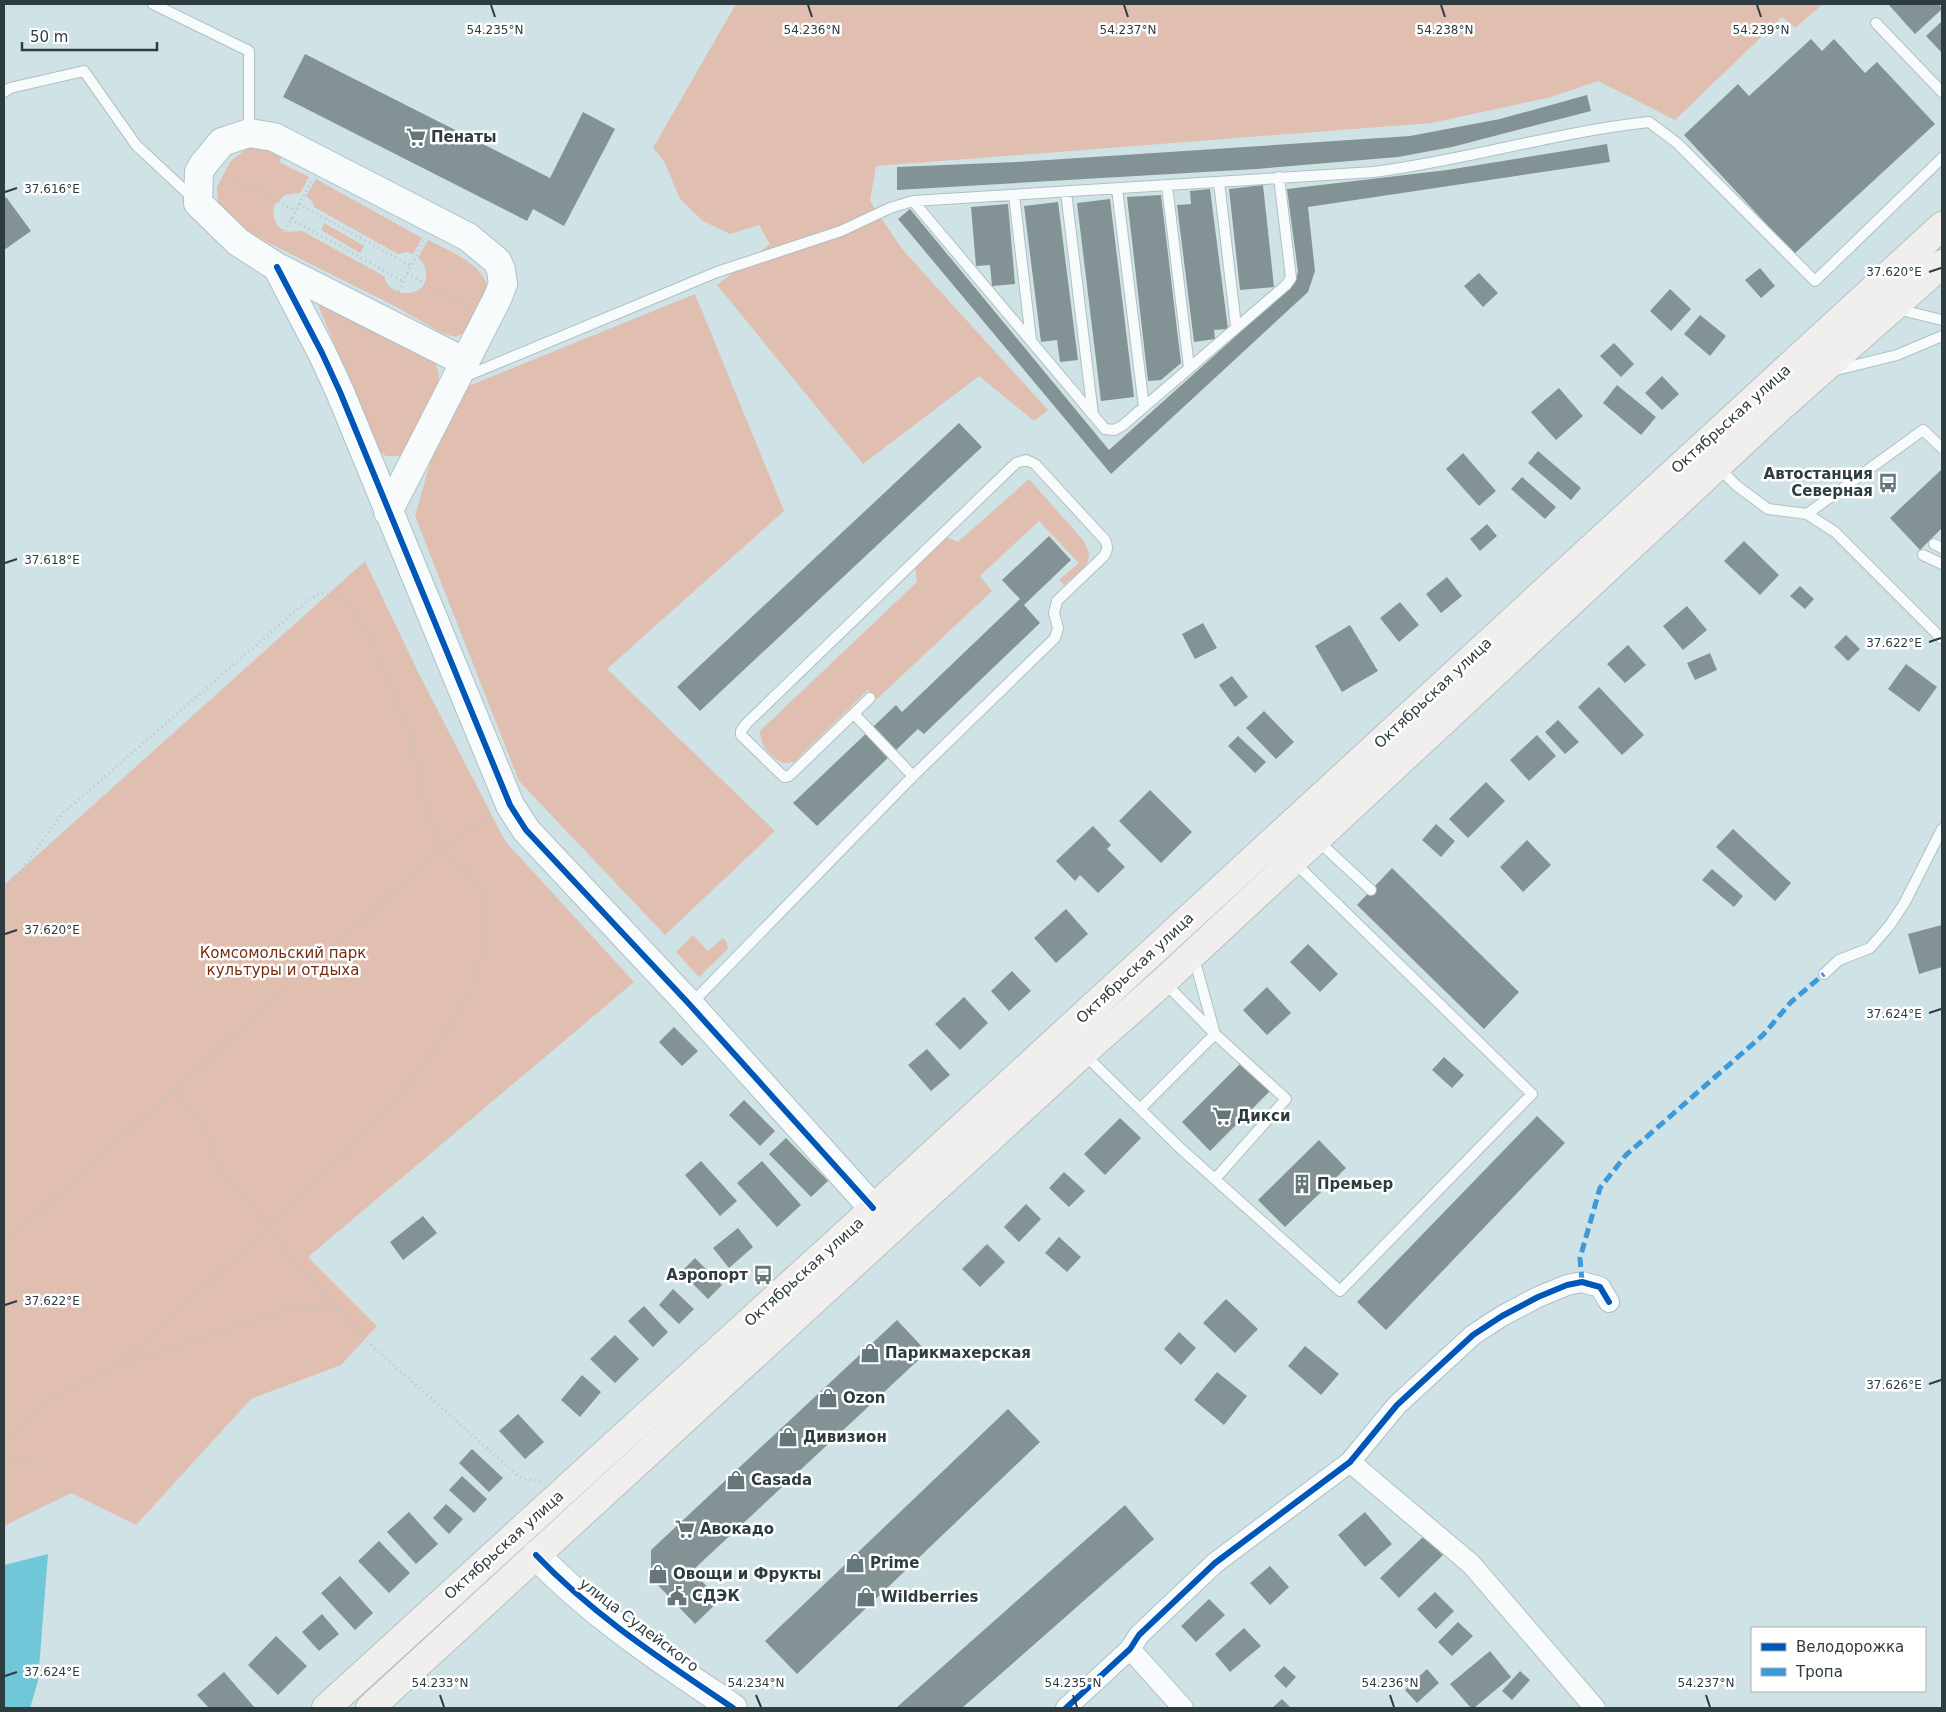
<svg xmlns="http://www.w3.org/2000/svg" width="1946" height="1712" viewBox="0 0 1946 1712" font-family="'DejaVu Sans',sans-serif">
  <rect width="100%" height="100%" fill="#cfe3e7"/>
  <path fill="#e0beb0" d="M736,4H1823L1795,28L1782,17L1675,120L1598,81L1551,97L1431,123L876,166L870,201L902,249L1048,410L1034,421L979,376L863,464L717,285L770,244L759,225L730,234L703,221L680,199L664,161L653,148Z
    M255,146L285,150L279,162L309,177L300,193L285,195L274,205C272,217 275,225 285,232L302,231L384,276C388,300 430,299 426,272C425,266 423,261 418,258L428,240C446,249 490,267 487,291C485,298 480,306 477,312C471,324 468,333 455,337L442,333L391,304L263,240L233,223L218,203L217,187L230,162L247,148Z
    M316,179L422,238L413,254L407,252L398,254L314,207L312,201L306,196Z
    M324,223L364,246L360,253L321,230Z
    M695,294L784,511L607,669L775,831L665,935L519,781L415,516L434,449L466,387Z
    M316,300L435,361L439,375L437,390L405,451L400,456H386L378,450Z
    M1029,479L1083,540L1089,553L1088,562L1082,569L1064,585L1059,580L1079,563L1039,521L980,576L992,591L877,699L868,690L794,762L783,763C770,757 760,745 760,731L917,582L915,566L946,537L958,542Z
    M365,561L418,672L505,841L634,982L308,1257L377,1326L341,1365L251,1399L136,1525L71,1493L4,1526V885Z
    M693,935L708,951L723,938L726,941L728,949L699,977L676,952Z"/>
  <path fill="#70c7d8" d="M48,1554L38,1681L30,1708H4V1565Z"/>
  <path fill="#839294" d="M1888,4H1939L1942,9L1915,34Z
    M1942,21V53L1926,36Z
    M1811,39L1822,51L1834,39L1865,73L1877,62L1935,124L1794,254L1684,135L1738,84L1749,96Z
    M305,54L550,178L583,112L615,129L564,226L533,209L527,221L283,97Z
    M1587,95L1591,111L1452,147L1398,157L1256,169L897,190V167L1017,162L1410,136L1500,119Z
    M1607,144L1610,162L1308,207L1315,271L1308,292L1111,474L898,219L910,209L1109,450L1294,284L1298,272L1287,189L1447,170Z
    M1263,185L1274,287L1240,290L1229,189Z
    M1210,189L1228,329L1214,330L1215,339L1194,342L1177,205L1191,204L1190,191Z
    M1161,195L1181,363L1161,380L1148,381L1127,197Z
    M6,197L31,231L4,250V199Z
    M1110,199L1134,397L1101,401L1077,203Z
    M1058,202L1078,360L1060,362L1057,340L1041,342L1024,206Z
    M1008,204L1015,284L992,286L990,265L976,266L971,207Z
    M1760,268L1775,286L1761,298L1745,280Z
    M1479,273L1498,293L1483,307L1464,286Z
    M1670,289L1691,309L1671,331L1650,311Z
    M1700,315L1726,336L1710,356L1684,334Z
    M1614,343L1634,364L1621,377L1600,356Z
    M1662,376L1679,394L1662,410L1645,393Z
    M1617,385L1656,417L1641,435L1603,403Z
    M1559,388L1583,416L1556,440L1531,412Z
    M959,423L982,447L700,711L677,687Z
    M1538,451L1581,488L1571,500L1528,463Z
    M1463,453L1496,491L1479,506L1446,469Z
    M1942,469V528L1920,550L1890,518Z
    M1522,477L1556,507L1545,519L1511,489Z
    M1487,524L1497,536L1480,551L1470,539Z
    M1049,536L1071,560L1024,605L1040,623L924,734L918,729L817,826L793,803L896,705L902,712L1020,599L1002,580Z
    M1744,541L1779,575L1760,595L1724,561Z
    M1447,577L1462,596L1441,613L1426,594Z
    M1800,586L1814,599L1805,609L1790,596Z
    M1400,602L1419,625L1399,642L1380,618Z
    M1687,606L1707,630L1683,650L1663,626Z
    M1203,623L1217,648L1195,659L1182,634Z
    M1350,625L1378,671L1342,692L1315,646Z
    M1846,635L1860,649L1848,661L1834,647Z
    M1628,645L1646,665L1625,683L1607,664Z
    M1710,653L1717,670L1695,680L1687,663Z
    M1906,664L1937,687L1919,712L1888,689Z
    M1232,676L1248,697L1235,707L1219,685Z
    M1599,687L1644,735L1622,755L1578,707Z
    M1264,711L1294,742L1276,759L1246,728Z
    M1558,720L1579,742L1565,754L1545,732Z
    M1537,735L1556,756L1529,781L1510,760Z
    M1238,736L1266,762L1255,773L1228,746Z
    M1486,782L1505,801L1468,838L1449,819Z
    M1150,790L1192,832L1161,863L1119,821Z
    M1436,824L1455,841L1441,857L1422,840Z
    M1093,826L1111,845L1107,849L1125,867L1098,893L1080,875L1075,881L1056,861Z
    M1733,829L1791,883L1775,901L1716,847Z
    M1527,840L1551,865L1523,892L1500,867Z
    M1392,868L1519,992L1484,1029L1357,905Z
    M1712,869L1743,896L1734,907L1702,880Z
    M1066,909L1088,934L1056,963L1034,938Z
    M1942,925V967L1919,974L1908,934Z
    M1308,944L1338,974L1320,992L1290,962Z
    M1012,971L1031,991L1009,1011L991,991Z
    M1267,987L1291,1013L1267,1035L1243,1010Z
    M964,997L988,1023L960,1050L935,1024Z
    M674,1027L698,1051L682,1066L659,1042Z
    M927,1049L950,1075L931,1091L908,1065Z
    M1444,1057L1464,1075L1452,1088L1432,1070Z
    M1241,1063L1270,1091L1210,1151L1182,1122Z
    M744,1100L775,1131L760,1146L729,1115Z
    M1537,1116L1565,1143L1386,1330L1357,1302Z
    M1120,1118L1141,1138L1105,1175L1084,1154Z
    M786,1138L828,1181L811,1197L769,1154Z
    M1319,1140L1346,1168L1285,1227L1258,1200Z
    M701,1161L737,1201L720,1216L685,1175Z
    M762,1161L801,1205L777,1227L737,1183Z
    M1064,1172L1085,1191L1069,1207L1049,1188Z
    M1026,1204L1041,1219L1019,1242L1004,1227Z
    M423,1216L437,1233L403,1260L390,1242Z
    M738,1228L753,1247L729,1268L713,1248Z
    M1059,1237L1081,1257L1067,1272L1045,1253Z
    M987,1244L1005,1262L980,1287L962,1269Z
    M695,1258L722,1285L708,1299L681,1272Z
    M673,1289L694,1309L679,1324L659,1305Z
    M1226,1299L1258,1329L1235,1353L1203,1323Z
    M644,1306L668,1332L653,1347L628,1321Z
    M897,1320L927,1352L692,1571L720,1600L695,1624L651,1578V1550Z
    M1179,1332L1196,1348L1181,1365L1164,1349Z
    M615,1335L639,1359L615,1383L590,1359Z
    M1305,1346L1339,1374L1321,1395L1288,1366Z
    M1217,1372L1247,1396L1224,1425L1194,1400Z
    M582,1375L601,1392L580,1417L561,1400Z
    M1008,1409L1040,1442L797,1674L765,1641Z
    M518,1414L544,1442L525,1459L499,1431Z
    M472,1449L503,1478L489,1492L459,1463Z
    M462,1476L487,1499L474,1513L449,1490Z
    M446,1504L463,1519L449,1534L433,1518Z
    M1125,1505L1154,1539L962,1708H896Z
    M409,1512L438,1544L416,1564L387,1532Z
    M1365,1512L1392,1544L1365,1567L1338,1535Z
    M1424,1536L1443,1555L1399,1598L1380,1578Z
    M379,1541L410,1573L389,1593L358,1561Z
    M1270,1566L1289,1587L1270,1605L1250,1583Z
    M340,1576L373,1613L355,1630L321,1593Z
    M1435,1592L1454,1611L1436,1629L1417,1609Z
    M1209,1599L1225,1615L1196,1642L1181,1626Z
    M322,1614L339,1634L319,1651L302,1632Z
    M1458,1622L1473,1636L1452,1656L1438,1642Z
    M1244,1628L1261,1646L1230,1672L1215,1654Z
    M276,1636L307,1666L278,1695L248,1665Z
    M1490,1651L1511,1677L1474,1708H1471L1450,1684Z
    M1284,1666L1296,1677L1286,1688L1274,1676Z
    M1427,1669L1439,1683L1417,1703L1405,1690Z
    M1520,1671L1530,1680L1512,1700L1502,1691Z
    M224,1672L255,1708H209L197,1695Z
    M1282,1699L1291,1708H1272Z"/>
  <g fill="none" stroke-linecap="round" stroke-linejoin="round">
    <defs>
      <path id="lane" d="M153,4L249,51V132
        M1876,23L1942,92
        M4,92L10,88L84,71L136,145L195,200
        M1219,182L1236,326
        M1167,186L1189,367
        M1117,189L1144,407
        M1066,192L1093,415
        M1014,195L1031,340
        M913,201L1105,429L1114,430L1122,426L1286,285L1291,278L1279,177
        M1897,309L1942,320
        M1832,371L1897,355L1942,336
        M464,377L717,272L841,231L890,208L913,201L1374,172C1467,160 1556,132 1649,122L1677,143L1815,281L1942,158
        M1718,467L1737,486L1768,509L1807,514L1835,532L1942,639
        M1807,514L1923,430L1942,448
        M1934,544L1942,548
        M1923,555L1942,564
        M854,714L913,776
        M1317,840L1371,890
        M1194,958L1215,1034L1286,1099L1215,1179
        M1824,974L1839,960L1870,948L1890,925L1905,902L1942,829
        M690,1005L913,776L1055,638L1058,628L1054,613L1057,601L1104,556C1108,550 1108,546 1105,540L1035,464L1026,460L1016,463L746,724L741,731V735L781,774L784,777L789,776L870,698
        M1084,1054L1180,1148L1340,1291L1532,1094L1294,862
        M1140,1109L1215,1034L1164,982"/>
      <path id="street" d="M1350,1462L1471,1564L1595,1708
        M1130,1649L1183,1708
        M1066,1708L1130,1649L1139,1635L1215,1563L1350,1462L1397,1405L1473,1335L1502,1316L1538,1297L1567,1285L1582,1282L1600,1287L1609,1302"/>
      <path id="secondary" d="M277,267L322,353L340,392L510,805L526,830L690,1005L873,1208
        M388,512L497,299L503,284L501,270L497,261L468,237L274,137L249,133L222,142L203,165L199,172L198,203L238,242L277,267L465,362
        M536,1555C594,1616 664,1661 733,1708"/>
      <path id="primary" d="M326,1708L849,1231L1942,226
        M370,1708L1083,1053L1164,981L1784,404L1942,264"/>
    </defs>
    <use href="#lane" stroke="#b0bfc2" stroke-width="12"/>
    <use href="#street" stroke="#b0bfc2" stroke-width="22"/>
    <use href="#secondary" stroke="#b0bfc2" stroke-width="30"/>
    <use href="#primary" stroke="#b4bfc1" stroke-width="30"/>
    <path stroke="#bdc4c5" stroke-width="3" stroke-dasharray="1 4" stroke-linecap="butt" d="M225,174L296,211
      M299,204L411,266
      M291,219L403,281
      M285,231L312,180
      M407,274L470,308
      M398,291L425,238
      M4,893L63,813L307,601L320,593L337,597L351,605L371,639L411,738L425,804L441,849L468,872L484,895L487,930L471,992L420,1071L350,1149L200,1291L119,1364L43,1404L4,1444
      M173,1091L205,1125L214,1154L224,1175L269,1226L288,1255L374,1348L522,1479L541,1481
      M4,1243L441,849L491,815
      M119,1364L280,1312L313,1309L339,1310
      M4,1458L37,1464"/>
    <use href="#lane" stroke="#f8fbfb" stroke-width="10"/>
    <use href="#street" stroke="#f8fbfb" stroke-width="20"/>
    <use href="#secondary" stroke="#f8fbfb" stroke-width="28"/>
    <use href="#primary" stroke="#f1efee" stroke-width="28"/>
    <path stroke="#3c99da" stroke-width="5" stroke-dasharray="10 5" stroke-linecap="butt" d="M1582,1282L1580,1258L1600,1188L1626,1155L1763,1035L1791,1002L1824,974"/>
    <defs>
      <path id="cycleway" d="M277,267L322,353L340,392L510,805L526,830L690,1005L873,1208
        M536,1555C594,1616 664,1661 733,1708
        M1066,1708L1130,1649L1139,1635L1215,1563L1350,1462L1397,1405L1473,1335L1502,1316L1538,1297L1567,1285L1582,1282L1600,1287L1609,1302"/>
    </defs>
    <use href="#cycleway" stroke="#fff" stroke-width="9"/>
    <use href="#cycleway" stroke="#0057b8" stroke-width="6"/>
  </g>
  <path fill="none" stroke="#2d3c3f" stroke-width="2" d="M491,5L495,17M808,5L812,17M1124,5L1128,17M1441,5L1445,17M1757,5L1761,17M5,192L17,188M1929,272L1941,268M5,563L17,559M1929,642L1941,638M5,934L17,930M1929,1013L1941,1009M5,1305L17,1301M1929,1384L1941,1380M5,1676L17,1672M440,1695L444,1707M756,1695L761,1707M1073,1695L1077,1707M1390,1695L1394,1707M1706,1695L1710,1707"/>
  <defs>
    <symbol id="supermarket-bare" viewBox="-9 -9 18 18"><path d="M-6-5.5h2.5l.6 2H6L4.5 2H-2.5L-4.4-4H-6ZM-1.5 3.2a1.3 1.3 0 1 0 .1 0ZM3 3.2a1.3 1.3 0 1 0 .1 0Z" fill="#66767a" stroke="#fff" stroke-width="2.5" paint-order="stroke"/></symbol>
    <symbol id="bus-bare" viewBox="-9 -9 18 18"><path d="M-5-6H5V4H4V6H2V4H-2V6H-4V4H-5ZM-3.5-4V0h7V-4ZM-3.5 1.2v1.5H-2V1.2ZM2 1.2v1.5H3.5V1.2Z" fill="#66767a" stroke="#fff" stroke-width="2.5" paint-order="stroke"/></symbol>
    <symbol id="building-bare" viewBox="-9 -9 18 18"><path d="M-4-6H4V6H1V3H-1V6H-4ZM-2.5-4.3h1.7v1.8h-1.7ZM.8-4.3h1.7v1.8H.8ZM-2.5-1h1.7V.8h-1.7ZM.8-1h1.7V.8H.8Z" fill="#66767a" stroke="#fff" stroke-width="2.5" paint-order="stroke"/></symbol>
    <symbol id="shop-bare" viewBox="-9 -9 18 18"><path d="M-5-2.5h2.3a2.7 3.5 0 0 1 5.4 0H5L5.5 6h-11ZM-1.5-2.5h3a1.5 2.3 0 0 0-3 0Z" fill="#66767a" stroke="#fff" stroke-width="2.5" paint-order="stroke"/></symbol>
    <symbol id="civic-bare" viewBox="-9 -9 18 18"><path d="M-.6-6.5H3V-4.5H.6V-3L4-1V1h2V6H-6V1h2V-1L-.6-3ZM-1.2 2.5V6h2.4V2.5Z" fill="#66767a" stroke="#fff" stroke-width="2.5" paint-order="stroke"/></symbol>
  </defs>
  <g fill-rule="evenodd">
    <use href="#supermarket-bare" x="402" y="123" width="28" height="28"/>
    <use href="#bus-bare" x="1874" y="469" width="28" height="28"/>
    <use href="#supermarket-bare" x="1208" y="1102" width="28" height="28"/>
    <use href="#building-bare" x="1288" y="1170" width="28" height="28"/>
    <use href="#bus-bare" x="749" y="1261" width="28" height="28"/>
    <use href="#shop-bare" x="856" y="1339" width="28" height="28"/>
    <use href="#shop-bare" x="814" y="1384" width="28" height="28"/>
    <use href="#shop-bare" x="774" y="1423" width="28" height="28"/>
    <use href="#shop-bare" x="722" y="1466" width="28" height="28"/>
    <use href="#supermarket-bare" x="671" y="1515" width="28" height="28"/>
    <use href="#shop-bare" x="841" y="1549" width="28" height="28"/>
    <use href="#shop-bare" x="644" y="1560" width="28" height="28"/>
    <use href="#civic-bare" x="663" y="1582" width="28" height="28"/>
    <use href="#shop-bare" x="852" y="1583" width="28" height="28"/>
  </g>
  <g text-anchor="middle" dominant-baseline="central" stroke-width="5" stroke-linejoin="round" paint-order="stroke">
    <g font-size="15" font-weight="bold" fill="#2d3c3f" stroke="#fff" text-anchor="start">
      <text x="431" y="137">Пенаты</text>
      <text x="1873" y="474" text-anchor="end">Автостанция<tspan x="1873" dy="17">Северная</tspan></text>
      <text x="1237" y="1116">Дикси</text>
      <text x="1317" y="1184">Премьер</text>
      <text x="748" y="1275" text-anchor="end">Аэропорт</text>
      <text x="885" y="1353">Парикмахерская</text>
      <text x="843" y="1398">Ozon</text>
      <text x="803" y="1437">Дивизион</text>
      <text x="751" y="1480">Casada</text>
      <text x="700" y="1529">Авокадо</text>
      <text x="870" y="1563">Prime</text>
      <text x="673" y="1574">Овощи и Фрукты</text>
      <text x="692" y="1596">СДЭК</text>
      <text x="881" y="1597">Wildberries</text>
    </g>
    <g font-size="15" fill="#2d3c3f" stroke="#fff">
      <text transform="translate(1731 419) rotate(-42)">Октябрьская улица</text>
      <text transform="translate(1433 693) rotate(-43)">Октябрьская улица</text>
      <text transform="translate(1135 968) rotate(-43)">Октябрьская улица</text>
      <text transform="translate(804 1272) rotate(-42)">Октябрьская улица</text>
      <text transform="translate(504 1545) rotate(-42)">Октябрьская улица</text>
      <text transform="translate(639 1625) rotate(37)">улица Судейского</text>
    </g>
    <g font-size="15" fill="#752c10" stroke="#fff">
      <text x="283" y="953">Комсомольский парк<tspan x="283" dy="17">культуры и отдыха</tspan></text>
    </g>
  </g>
  <g font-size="12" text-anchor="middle" fill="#2d3c3f" stroke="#fff" stroke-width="5" stroke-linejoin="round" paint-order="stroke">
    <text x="495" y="34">54.235°N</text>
    <text x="812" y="34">54.236°N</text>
    <text x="1128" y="34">54.237°N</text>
    <text x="1761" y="34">54.239°N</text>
    <text x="1445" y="34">54.238°N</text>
    <text x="52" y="193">37.616°E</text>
    <text x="1894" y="276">37.620°E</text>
    <text x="52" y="564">37.618°E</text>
    <text x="1894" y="647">37.622°E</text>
    <text x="52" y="934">37.620°E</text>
    <text x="1894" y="1018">37.624°E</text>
    <text x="52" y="1305">37.622°E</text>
    <text x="1894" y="1389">37.626°E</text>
    <text x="52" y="1676">37.624°E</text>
    <text x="440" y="1687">54.233°N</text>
    <text x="756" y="1687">54.234°N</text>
    <text x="1073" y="1687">54.235°N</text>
    <text x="1390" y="1687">54.236°N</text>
    <text x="1706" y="1687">54.237°N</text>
  </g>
  <rect width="1946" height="1712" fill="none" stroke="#2d3c3f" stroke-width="10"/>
  <rect x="1751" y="1627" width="175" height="65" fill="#ffffff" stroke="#abb1b2"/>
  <rect x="1761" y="1643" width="25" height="8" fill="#0057b8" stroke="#abb1b2"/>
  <text x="1796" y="1652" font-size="15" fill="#2d3c3f">Велодорожка</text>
  <rect x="1761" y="1668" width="25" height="8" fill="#3c99da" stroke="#abb1b2"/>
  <text x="1796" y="1677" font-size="15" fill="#2d3c3f">Тропа</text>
  <path d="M22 42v8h135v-8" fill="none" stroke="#2d3c3f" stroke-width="2.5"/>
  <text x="30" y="42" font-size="15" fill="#2d3c3f" stroke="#ffffff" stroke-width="4" paint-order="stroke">50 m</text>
</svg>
